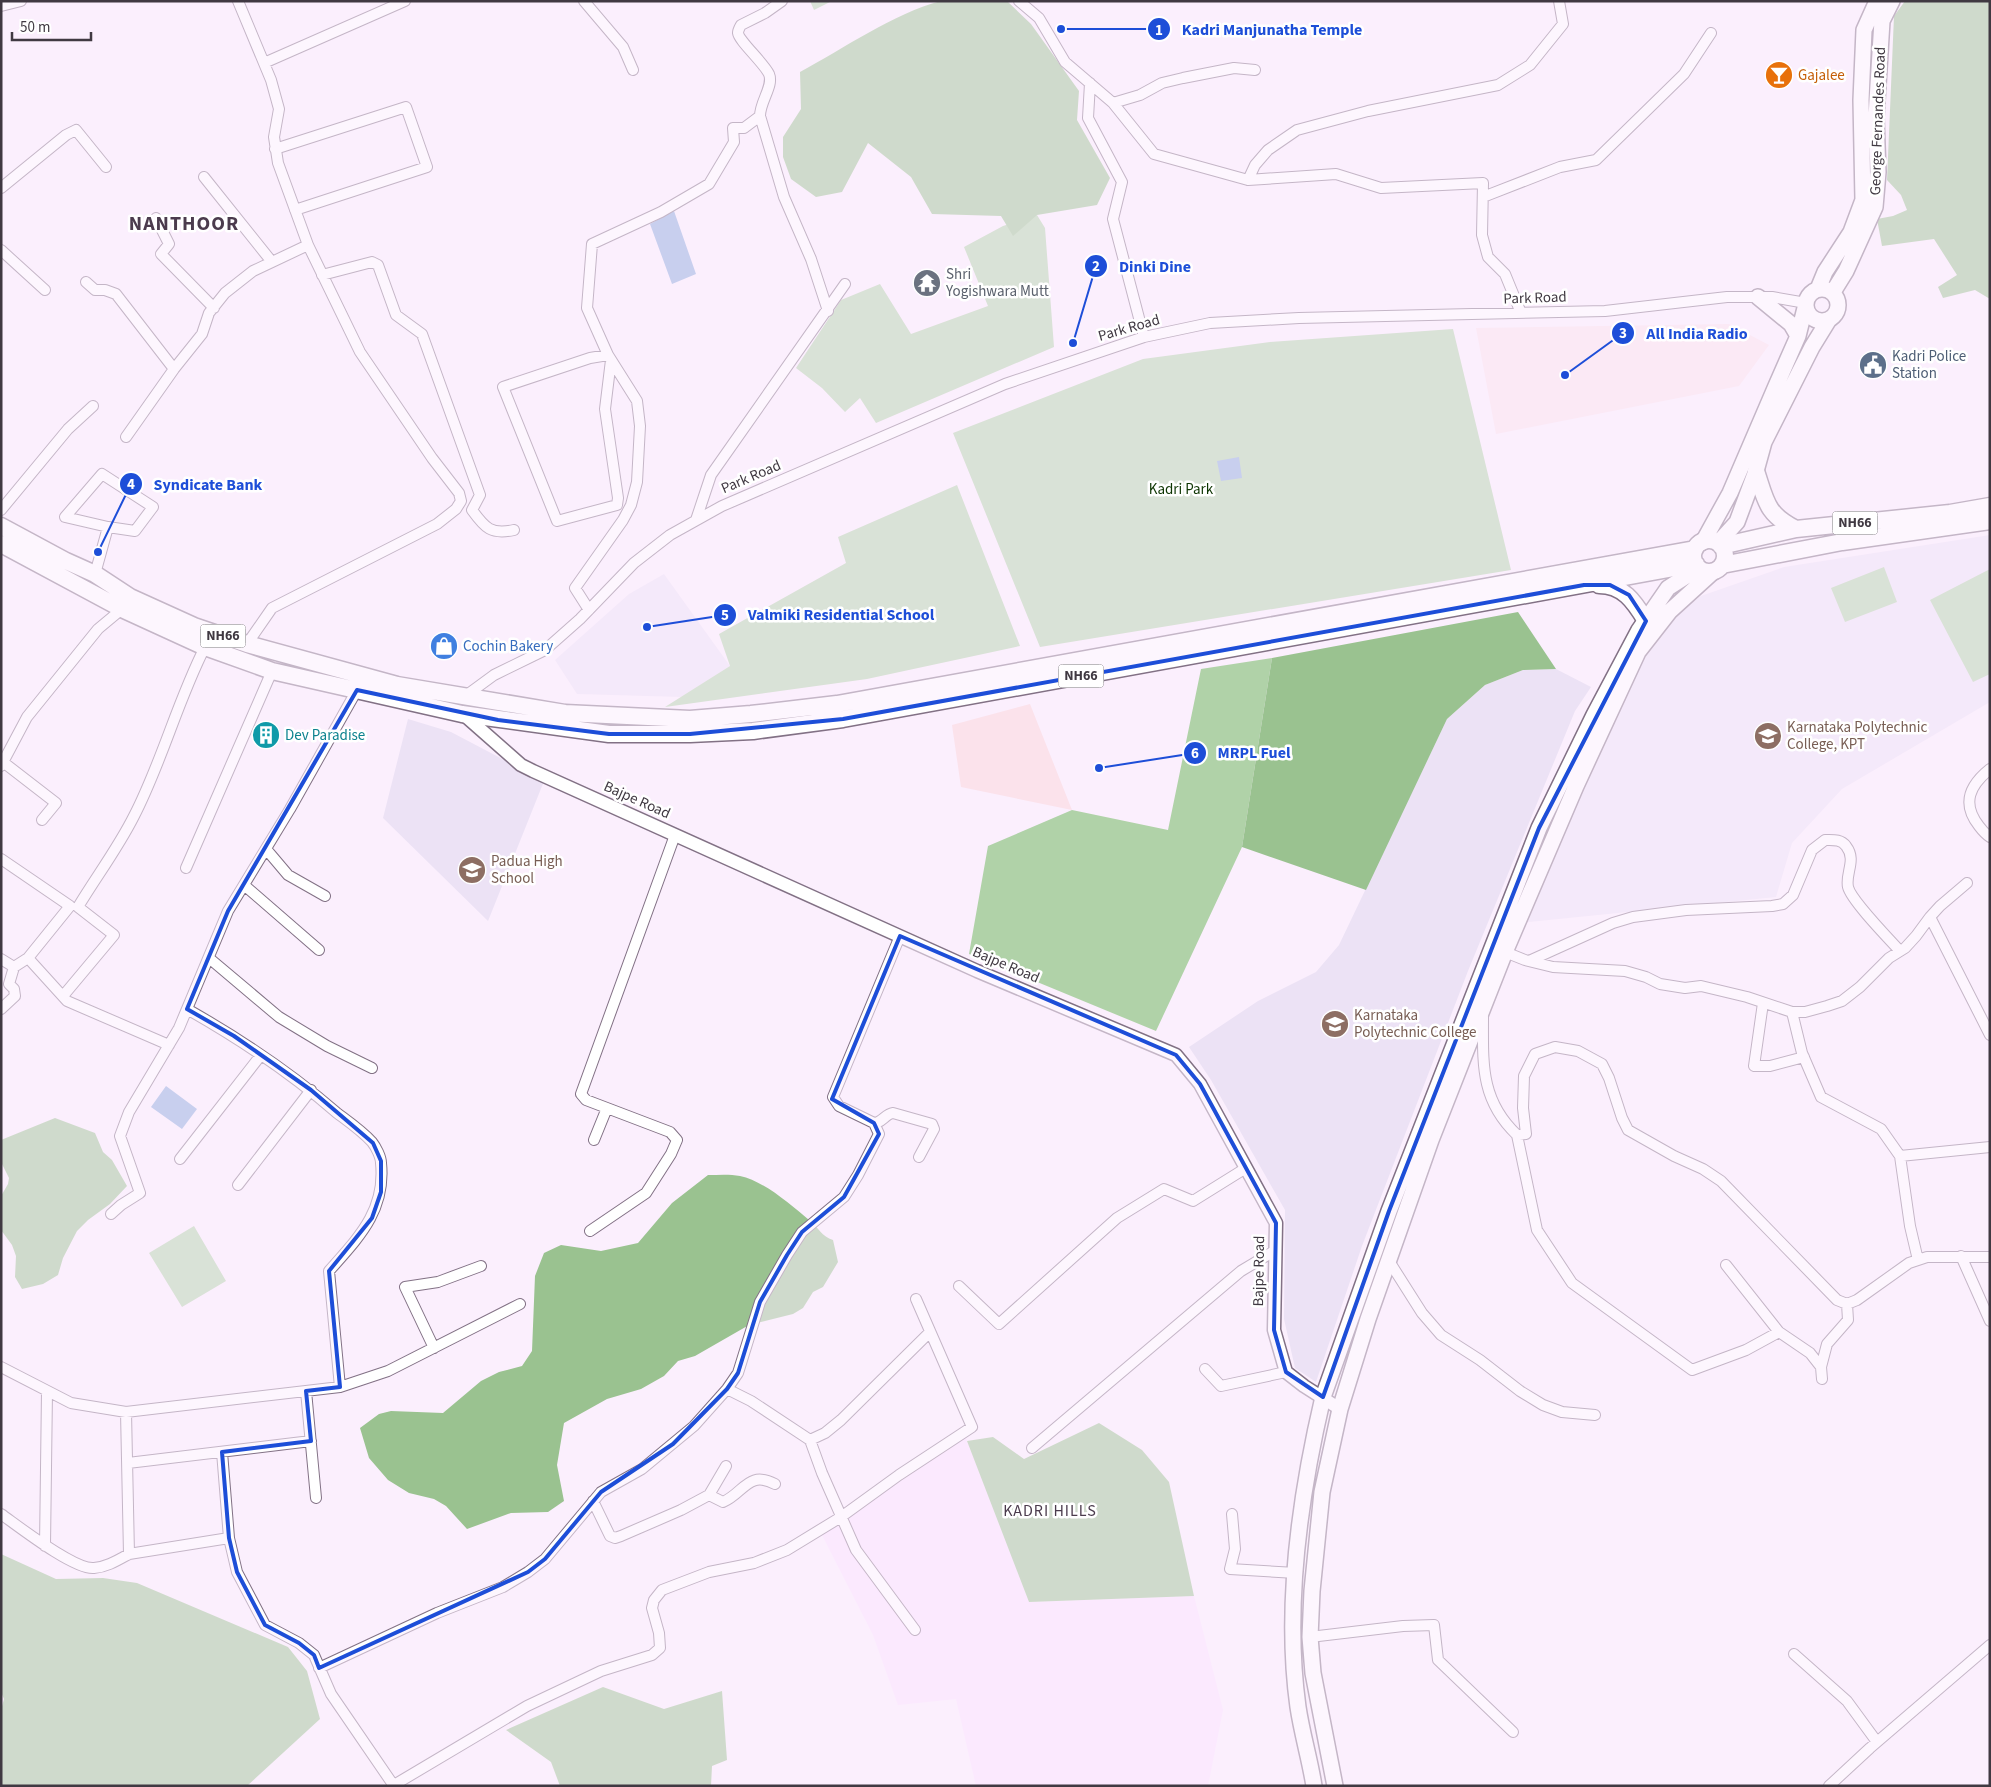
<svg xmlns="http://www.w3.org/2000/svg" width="1991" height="1787" viewBox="0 0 1991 1787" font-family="'Source Sans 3',sans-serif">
  <rect width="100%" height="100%" fill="#fbeffd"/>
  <path fill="#fbe2eb" d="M1729,324L1769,345L1739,386L1496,434L1476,328Z
    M1030,704L1072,810L961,787L952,725Z"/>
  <path fill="#fbe2ff" d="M962,1427L1029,1602L1194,1596L1223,1710L1208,1786H976L956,1699L898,1705L873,1635L821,1533Z"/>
  <path fill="#ece2f5" d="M1990,535V702L1842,789L1792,843L1776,897L1520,923L1586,771L1661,627L1701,596L1784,567Z
    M664,574L730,666L682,697L577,694L555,660L629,594Z
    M1556,669L1591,687L1575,711L1468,971L1362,1246L1316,1382L1295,1368L1284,1319L1285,1210L1211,1080L1189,1047L1258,1001L1316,972L1339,945L1447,719L1485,685L1523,670Z
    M408,719L451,732L544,781L488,921L383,818Z"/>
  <path fill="#b0d2a8" d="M810,1H832L814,10Z
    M1037,215L1045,228L1054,347L876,423L860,398L845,412L822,388L796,368L841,300L880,284L911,334L988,306L964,247L1003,226Z
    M1453,329L1511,570L1040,647L953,433L1143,359L1270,342Z
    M957,485L1020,646L867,679L665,707L730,666L719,634L846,563L838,537Z
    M1884,567L1897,602L1845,622L1831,588Z
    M1990,569V674L1973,682L1930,600Z
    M1272,658L1242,847L1156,1031L969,954L988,846L1072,810L1168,830L1201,669Z
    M194,1226L226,1281L182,1307L149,1253Z"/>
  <path fill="#9ac290" d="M941,1H1007L1031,24L1079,91L1077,120L1110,178L1097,205L1037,215L1013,236L1001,216L932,214L911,177L868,143L842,192L816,197L791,179L783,157V137L801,109L800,72C843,49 894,13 941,1Z
    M1905,1H1990V299L1975,290L1943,298L1938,287L1957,275L1934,239L1882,246L1877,219L1893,216L1907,210L1901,195L1887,180L1894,16Z
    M1518,612L1556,669L1523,670L1485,685L1447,719L1366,890L1242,847L1272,658Z
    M55,1118L95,1133L103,1152L112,1160L127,1186L110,1204L88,1220L77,1231L63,1258L58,1275L43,1284L22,1289L15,1277L16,1256L12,1245L1,1230V1196L8,1184L9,1178L1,1162V1140Z
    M708,1175C718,1175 730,1174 740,1176C764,1181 791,1205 809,1220C818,1227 822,1237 833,1240L838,1262L823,1287L813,1292L803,1308L793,1314L749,1325L695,1356L678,1361L664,1376L641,1389L607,1399L564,1423L557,1465L564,1501L548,1512L511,1513L467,1529L446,1506L434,1499L409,1493L388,1480L369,1458L360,1428L379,1414L391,1411L443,1413L481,1381L499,1372L522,1366L532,1351L535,1276L544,1253L561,1245L601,1251L638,1243L672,1203Z
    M1099,1423L1142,1450L1169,1482L1194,1596L1029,1602L967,1441L993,1437L1024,1459Z
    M1,1554L56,1579L103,1578L137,1583L288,1647L307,1671L320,1719L247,1786H1V1710L4,1699L1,1692Z
    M603,1687L664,1709L722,1691L727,1760L712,1766L711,1786H560L551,1762L506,1730Z"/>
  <path fill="#8aa9dc" d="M674,211L696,274L672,284L650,224Z
    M1239,457L1242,478L1221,481L1217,461Z
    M166,1086L197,1109L182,1129L151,1107Z"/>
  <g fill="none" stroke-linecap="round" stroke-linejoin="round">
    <defs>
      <path id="minor" d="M584,1L623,47L633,70
        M1019,1L1039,18L1065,62L1113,103L1140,95L1162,83L1183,78L1234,68L1255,70
        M1,6L21,1
        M264,63L405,1
        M1090,83L1088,118L1122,182L1113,219L1144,337
        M1113,103L1154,154L1248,180L1336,174L1381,188L1483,183L1482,235L1488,257L1505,274L1521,313
        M760,116L784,197L811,259L828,311
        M275,149L406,107L427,167L295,210
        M204,177L272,262
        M1248,180L1255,165L1268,150L1297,130L1368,111L1498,85L1530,65L1563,24L1559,1
        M1,188L66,135L76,130L106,167
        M1483,197L1560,167L1596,160L1684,74L1711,33
        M156,218L169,244L161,254L214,308
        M1,250L45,290
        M322,275L372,262L378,265L396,315L422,334L480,495L472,510C485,528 491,535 514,530
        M86,282L95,290H105L116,294L174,369
        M608,355L590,358L503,387L557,521L617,505L618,498L605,409L611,360
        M126,437L174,369L202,334L209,313L225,293L253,271L308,245L278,163L274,137L279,109L271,80L238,1
        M102,474L153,507L135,531L108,527L65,517Z
        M1,510L68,429L93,406
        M696,520L711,475L845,284
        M95,574L108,527
        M589,610L575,588L623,520L631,505L637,482L640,426L637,401L608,355L587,308L592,244L661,212L709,184L734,142L733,128H744L760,116C760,101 774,86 769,74C764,63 739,41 738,33C738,30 740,27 741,25L765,13L782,1
        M247,644L272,608L437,524L456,509L461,501L459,493L432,458L360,352L308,245
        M464,697L494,675L545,650L580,619L634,563L670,535L722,506L1005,384L1144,337L1210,323L1299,318L1605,311L1727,297H1772L1806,303
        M3,762L56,803L42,820
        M1,766L27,717L98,629L122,609
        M1990,769C1970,785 1961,803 1979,826C1982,830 1985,834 1990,837
        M266,849L288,875L325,896
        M1,859L70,906L28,958L14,967L9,984L14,989L15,996L1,1009
        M186,868L272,671
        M244,885L319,950
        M1930,917L1940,906L1967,883
        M900,936L833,1097L839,1106L874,1123C882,1123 885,1114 893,1113L932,1124L934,1129L919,1157
        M1505,952L1525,960L1553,967L1625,971L1646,977L1660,984L1685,988L1701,986L1747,997L1792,1012H1805L1827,1006L1842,1001L1860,987L1889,958L1905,948L1916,936L1930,917L1990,1035
        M28,958L67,1001L169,1045
        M209,958L279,1017L327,1046L372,1068
        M1,959L14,967
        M1529,961L1613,923L1633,917L1686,910L1772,906L1783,904L1793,895L1812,850L1825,840C1833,840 1841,839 1846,846C1857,860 1845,873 1848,887C1851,900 1889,939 1900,951
        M63,996L114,935L78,907C96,877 118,848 134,816C162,762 177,702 205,647
        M1763,1003L1754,1066H1770L1804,1057
        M187,1009C240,1039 291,1073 337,1113C349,1122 362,1131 372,1142C376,1147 381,1157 381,1163C386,1211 358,1238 329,1271L340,1387
        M1792,1012L1802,1053L1821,1097L1881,1129L1900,1156
        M1483,1017C1483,1063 1480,1100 1517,1135L1526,1134L1523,1108L1524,1076L1535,1054L1555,1047L1578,1051L1602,1064L1609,1078L1622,1118L1628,1130L1674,1156L1703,1169L1721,1181L1837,1300L1847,1304L1857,1300L1909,1263L1927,1257H1990
        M1517,1135L1537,1230L1572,1283L1692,1370L1746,1350L1779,1332L1810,1353L1821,1367L1822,1379
        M594,1140L607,1108
        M180,1159L261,1055
        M238,1185L311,1090
        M111,1214L121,1205L140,1193L120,1136L129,1112L179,1028L228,911L290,809L357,690
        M590,1231L646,1193L671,1154L677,1140L670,1132L586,1100L581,1094L675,835
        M1961,1256L1990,1321
        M1918,1260L1910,1226L1900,1156L1990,1147
        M1389,1261L1422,1313L1441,1335L1480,1360L1520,1391L1543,1405L1562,1412L1595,1415
        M1726,1265L1779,1332
        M959,1286L999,1324L1117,1218L1164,1189L1193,1201L1246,1168
        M434,1348L405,1287L438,1282L481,1266
        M1,1367L71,1403L126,1412L340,1387L388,1371L520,1304
        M1821,1367L1827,1344L1848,1320L1847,1304
        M1205,1369L1221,1386L1286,1372
        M727,1389L751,1401L810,1440L825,1433L841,1420L930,1332
        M306,1391L316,1498
        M810,1440L822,1473L856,1550L915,1630
        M1032,1448L1241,1271L1276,1250
        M128,1463L311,1441
        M709,1495L723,1502C744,1493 748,1470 775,1484
        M593,1501L610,1536L615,1538L621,1536L681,1510L709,1495L726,1466
        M1,1514C18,1526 74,1570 94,1568C107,1567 118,1560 129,1554L126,1412
        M1232,1514L1235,1549L1230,1569L1296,1573
        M229,1538L237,1572L265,1625L299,1643L314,1655L331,1694L394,1786
        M45,1546L47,1391
        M129,1554L229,1538L222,1452
        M1310,1637L1403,1626L1434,1625L1438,1660L1513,1732
        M1794,1654L1847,1701L1877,1742
        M319,1668L437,1613L503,1587L528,1572L545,1559L601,1492L642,1469L694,1426L727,1389L738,1373L760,1302L787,1255L802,1232L844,1197L858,1175L879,1134L874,1123
        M394,1785L527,1706L601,1671L652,1655L660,1648L659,1633L652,1608L654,1600L662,1590L709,1572L754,1563L787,1550L841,1517L899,1475L972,1427L916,1299
        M1829,1786L1870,1748L1990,1645"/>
      <path id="tertiary" d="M462,713L521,765L533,771L977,971L1176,1055L1200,1084L1276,1223L1274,1330L1286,1372L1304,1386L1340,1409"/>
      <path id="primary" d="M1806 305a16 16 0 1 1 32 0a16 16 0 1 1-32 0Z
        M1818,289L1825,272L1851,232L1863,200L1861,100L1864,30L1877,1
        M1833,292L1846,271L1875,207L1878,172L1876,117L1882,21L1892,1
        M1758,297L1791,324L1798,336
        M1703,542L1730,493L1776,386L1798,336L1806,304
        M1718,543L1737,522L1756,471L1764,442L1812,347L1828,321
        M1314,1786C1310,1760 1302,1734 1298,1707C1284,1607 1300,1495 1323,1397L1389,1211L1539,828L1594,715L1639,630L1668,588L1699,568
        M1335,1786L1313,1673L1310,1637L1312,1591L1322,1492L1340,1409L1368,1319L1431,1140L1505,952L1576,786L1638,652L1670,611L1714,571"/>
      <path id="trunk" d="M1756,471C1766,501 1766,514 1796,529
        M1,526L66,561L95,574L130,597L194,626L247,644L397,685L565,713L690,719L751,714L837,704L1695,549
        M1693 556a16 16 0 1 1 32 0a16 16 0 1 1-32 0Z
        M1,544L122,609L205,647L272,671L462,714L609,734H690L753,731L843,719L1696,564
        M1721,546L1796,529L1950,513L1990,506
        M1722,565L1842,542L1990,521
        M1599,585C1623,585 1634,601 1646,621"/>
    </defs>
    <use href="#minor" stroke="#827185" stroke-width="12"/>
    <use href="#tertiary" stroke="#827185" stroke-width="15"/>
    <use href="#primary" stroke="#827185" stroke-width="18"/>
    <use href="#trunk" stroke="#827185" stroke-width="19"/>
    <use href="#minor" stroke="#fff" stroke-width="10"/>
    <use href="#tertiary" stroke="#fff" stroke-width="12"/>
    <use href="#primary" stroke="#fff" stroke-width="15"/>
    <use href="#trunk" stroke="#fff" stroke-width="16"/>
  </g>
  <path d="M0 0H1991V1787H0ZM1584,585H1610L1629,595L1646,621L1539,828L1389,1211L1323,1397L1286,1372L1274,1330L1276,1223L1200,1084L1176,1055L900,936L832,1099L874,1123L879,1134L844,1197L802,1232L787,1255L760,1302L738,1373L727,1389L673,1444L601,1492L545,1559L528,1572L319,1668L314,1655L299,1643L265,1625L237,1572L229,1538L222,1452L311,1441L306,1391L340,1387L329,1271L372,1218L381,1192V1161L373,1143L311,1090L234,1036L187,1009L228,911L357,690L498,720L609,734H690L843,719Z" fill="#fbeffd" fill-opacity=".55" fill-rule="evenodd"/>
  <path fill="none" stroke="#1d4ed8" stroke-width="4" stroke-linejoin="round" d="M1584,585H1610L1629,595L1646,621L1539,828L1389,1211L1323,1397L1286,1372L1274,1330L1276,1223L1200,1084L1176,1055L900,936L832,1099L874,1123L879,1134L844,1197L802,1232L787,1255L760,1302L738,1373L727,1389L673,1444L601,1492L545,1559L528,1572L319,1668L314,1655L299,1643L265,1625L237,1572L229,1538L222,1452L311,1441L306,1391L340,1387L329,1271L372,1218L381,1192V1161L373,1143L311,1090L234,1036L187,1009L228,911L357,690L498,720L609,734H690L843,719Z"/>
  <defs>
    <symbol id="bar-disc" viewBox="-11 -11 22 22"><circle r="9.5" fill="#e8710a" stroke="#fff"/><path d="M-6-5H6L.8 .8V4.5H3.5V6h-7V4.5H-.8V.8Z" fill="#fff"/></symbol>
    <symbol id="temple-disc" viewBox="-11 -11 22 22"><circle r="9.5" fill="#6b7280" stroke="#fff"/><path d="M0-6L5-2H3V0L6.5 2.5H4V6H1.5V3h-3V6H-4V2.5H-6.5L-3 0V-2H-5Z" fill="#fff"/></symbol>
    <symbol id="civic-disc" viewBox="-11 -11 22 22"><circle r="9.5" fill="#5c6f8a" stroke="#fff"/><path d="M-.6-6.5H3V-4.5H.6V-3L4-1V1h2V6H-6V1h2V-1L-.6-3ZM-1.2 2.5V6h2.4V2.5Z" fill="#fff"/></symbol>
    <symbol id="shop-disc" viewBox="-11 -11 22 22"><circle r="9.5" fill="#3f7fe0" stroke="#fff"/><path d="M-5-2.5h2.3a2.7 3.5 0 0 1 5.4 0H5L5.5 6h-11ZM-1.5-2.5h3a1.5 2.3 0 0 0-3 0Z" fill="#fff"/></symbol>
    <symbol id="building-disc" viewBox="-11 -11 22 22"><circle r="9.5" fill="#0f9aa8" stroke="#fff"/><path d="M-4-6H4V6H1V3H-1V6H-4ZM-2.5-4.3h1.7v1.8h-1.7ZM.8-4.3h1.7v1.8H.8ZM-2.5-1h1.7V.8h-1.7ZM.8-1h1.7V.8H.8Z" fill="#fff"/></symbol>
    <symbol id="university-disc" viewBox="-11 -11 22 22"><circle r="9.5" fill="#8d6e63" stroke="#fff"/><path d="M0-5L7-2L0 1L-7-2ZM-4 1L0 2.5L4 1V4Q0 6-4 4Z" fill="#fff"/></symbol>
    <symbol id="school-disc" viewBox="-11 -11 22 22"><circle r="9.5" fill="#8d6e63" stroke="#fff"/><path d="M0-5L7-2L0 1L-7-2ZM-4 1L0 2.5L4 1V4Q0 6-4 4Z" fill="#fff"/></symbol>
  </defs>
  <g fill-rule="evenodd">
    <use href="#bar-disc" x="1763" y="59" width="32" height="32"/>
    <use href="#temple-disc" x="911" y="267" width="32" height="32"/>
    <use href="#civic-disc" x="1857" y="349" width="32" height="32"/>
    <use href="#shop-disc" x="428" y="630" width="32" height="32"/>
    <use href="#building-disc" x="250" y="719" width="32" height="32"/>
    <use href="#university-disc" x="1752" y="720" width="32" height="32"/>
    <use href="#school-disc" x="456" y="854" width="32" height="32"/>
    <use href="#university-disc" x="1319" y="1008" width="32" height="32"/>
  </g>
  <g text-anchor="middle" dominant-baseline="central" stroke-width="5" stroke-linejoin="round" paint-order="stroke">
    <g fill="#fff" stroke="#79747b" stroke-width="1">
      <rect x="1832.5" y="511.5" width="45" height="23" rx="4"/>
      <rect x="200.5" y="624.5" width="45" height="23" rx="4"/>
      <rect x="1058.5" y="664.5" width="45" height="23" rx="4"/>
    </g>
    <g font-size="14" font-weight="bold" fill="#403942">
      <text x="1855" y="523">NH66</text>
      <text x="223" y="636">NH66</text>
      <text x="1081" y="676">NH66</text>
    </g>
    <g font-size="15" fill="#c56008" stroke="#fff" text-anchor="start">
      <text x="1798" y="75">Gajalee</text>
    </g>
    <g font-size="15" fill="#403942" stroke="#fff">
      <text transform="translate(1878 121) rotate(-88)">George Fernandes Road</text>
      <text transform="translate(1535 298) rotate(-2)">Park Road</text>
      <text transform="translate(1129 328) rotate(-16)">Park Road</text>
      <text transform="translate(751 477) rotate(-23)">Park Road</text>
      <text transform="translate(637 800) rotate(24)">Bajpe Road</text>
      <text transform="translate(1006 965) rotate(23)">Bajpe Road</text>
      <text transform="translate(1259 1271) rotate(-89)">Bajpe Road</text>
    </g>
    <g font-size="15" fill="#5b616d" stroke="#fff" text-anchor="start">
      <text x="946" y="274">Shri<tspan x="946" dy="17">Yogishwara Mutt</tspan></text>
    </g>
    <g font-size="15" fill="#4e5e75" stroke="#fff" text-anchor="start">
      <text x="1892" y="356">Kadri Police<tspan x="1892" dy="17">Station</tspan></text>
    </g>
    <g font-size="15" fill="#0d3502" stroke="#fff">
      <text x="1181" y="489">Kadri Park</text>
    </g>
    <g font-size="15" fill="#366cbe" stroke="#fff" text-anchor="start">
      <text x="463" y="646">Cochin Bakery</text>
    </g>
    <g font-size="15" fill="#785e54" stroke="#fff" text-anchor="start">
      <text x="1787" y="727">Karnataka Polytechnic<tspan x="1787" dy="17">College, KPT</tspan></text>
      <text x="491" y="861">Padua High<tspan x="491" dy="17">School</tspan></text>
      <text x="1354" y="1015">Karnataka<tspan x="1354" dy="17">Polytechnic College</tspan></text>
    </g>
    <g font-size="15" fill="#0d838f" stroke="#fff" text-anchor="start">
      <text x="285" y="735">Dev Paradise</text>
    </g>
    <g font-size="16" letter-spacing="1" fill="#4b3b4d" stroke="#fff">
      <text x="1050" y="1511">KADRI HILLS</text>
    </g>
    <g font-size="20" font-weight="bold" letter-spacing="1" fill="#4b3b4d" stroke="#fff">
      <text x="184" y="224">NANTHOOR</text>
    </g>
  </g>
  <path fill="none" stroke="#1d4ed8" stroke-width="2" d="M1061 29L1159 29M1073 343L1096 266M1565 375L1623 333M98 552L131 484M647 627L725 615M1099 768L1195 753"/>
  <g fill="#1d4ed8" stroke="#fff" stroke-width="2">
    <circle cx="1061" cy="29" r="5"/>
    <circle cx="1073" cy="343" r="5"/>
    <circle cx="1565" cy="375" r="5"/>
    <circle cx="98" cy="552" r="5"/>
    <circle cx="647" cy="627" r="5"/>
    <circle cx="1099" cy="768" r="5"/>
    <circle cx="1159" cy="29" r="12"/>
    <circle cx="1096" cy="266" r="12"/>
    <circle cx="1623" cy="333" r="12"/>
    <circle cx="131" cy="484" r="12"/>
    <circle cx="725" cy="615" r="12"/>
    <circle cx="1195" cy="753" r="12"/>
  </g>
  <g font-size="15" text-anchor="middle" font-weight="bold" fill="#fff">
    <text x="1159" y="35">1</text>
    <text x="1096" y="271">2</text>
    <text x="1623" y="338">3</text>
    <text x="131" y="489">4</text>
    <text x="725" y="620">5</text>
    <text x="1195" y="758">6</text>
  </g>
  <g font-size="16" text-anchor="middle" font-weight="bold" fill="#1d4ed8" stroke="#fff" stroke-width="5" stroke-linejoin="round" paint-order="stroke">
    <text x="1272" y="35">Kadri Manjunatha Temple</text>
    <text x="1155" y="272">Dinki Dine</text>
    <text x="1697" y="339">All India Radio</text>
    <text x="208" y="490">Syndicate Bank</text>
    <text x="841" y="620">Valmiki Residential School</text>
    <text x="1254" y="758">MRPL Fuel</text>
  </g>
  <rect width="1991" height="1787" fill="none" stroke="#403942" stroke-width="5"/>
  <path d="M12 32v8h79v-8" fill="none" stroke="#403942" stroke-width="2.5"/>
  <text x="20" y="32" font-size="15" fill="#403942" stroke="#ffffff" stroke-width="4" paint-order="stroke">50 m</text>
</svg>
